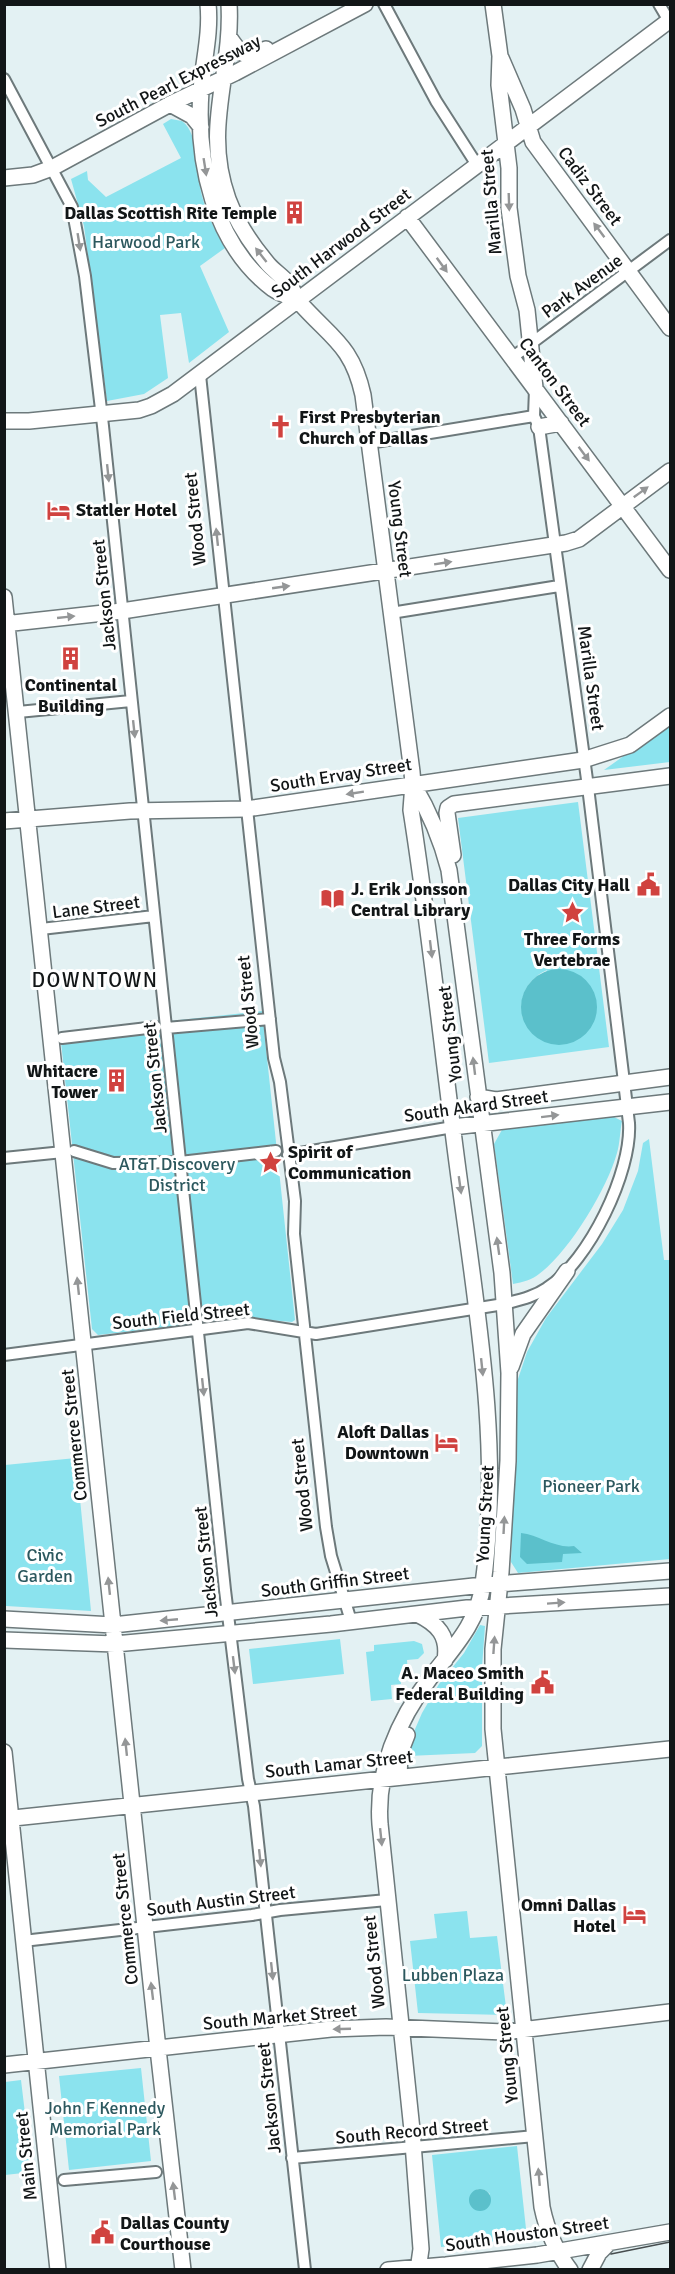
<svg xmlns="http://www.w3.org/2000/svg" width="675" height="2274" viewBox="0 0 675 2274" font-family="Signika,sans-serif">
  <rect width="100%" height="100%" fill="#e3f1f3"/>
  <path fill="#8be3ee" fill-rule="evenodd" d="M171,119L182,121C200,134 196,175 202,196C207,215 216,232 225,248L200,266L229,332L189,363L181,313L160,315L168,378L144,394L107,401L84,226L71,179L87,171L88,180L106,197L181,158L163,124Z
    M670,723V762L604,770Z
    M578,802L609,1047L489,1063L458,818ZM547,970L523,1019C518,998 527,979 547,970Z
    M262,1011L295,1320L292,1322L247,1318L98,1335L92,1329L60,1033Z
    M612,1116L622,1121C620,1131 620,1143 617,1153C607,1189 569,1252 539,1274C532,1280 523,1282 513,1284L494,1144L503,1128Z
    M649,1139L664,1260H670V1559L518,1573L511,1562L517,1382L527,1352L546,1318L602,1244L623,1210L638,1171L643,1143Z
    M76,1458L91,1611L6,1606L4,1589L5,1465Z
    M480,1625L485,1626L482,1667V1746L475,1753L408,1756L406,1750L422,1713L439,1684L464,1653Z
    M340,1639L344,1674L253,1684L249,1649Z
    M414,1641L422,1644L424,1653L418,1659L407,1660L408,1676L400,1677L401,1684L391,1685L392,1699L371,1701L366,1652L374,1651V1645Z
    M467,1911L470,1938L497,1936L507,2015L418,2013L410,1941L437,1938L434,1914Z
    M141,2068L151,2161L69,2170L59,2076Z
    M21,2080L32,2172L5,2175V2082Z
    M517,2146L527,2238L441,2247L432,2155ZM478,2189L485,2190L490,2194L481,2210L474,2208L475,2191Z"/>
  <path fill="#5bc0cb" d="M521 1007a38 38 0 1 1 76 0a38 38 0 1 1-76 0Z
    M521,1533C539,1535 556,1549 574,1546L582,1553L563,1554L562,1562L527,1564L520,1557Z
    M469 2200a11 11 0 1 1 22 0a11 11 0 1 1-22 0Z"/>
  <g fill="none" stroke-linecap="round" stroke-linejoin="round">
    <defs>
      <path id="street" d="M384,4L436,101L477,165
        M659,4L669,21
        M4,79L72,207L85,276L103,426L225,1590L248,1779L254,1806L305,2270
        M513,357L670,240
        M200,375L274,1058L280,1082L295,1201L294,1234L326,1527L331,1556L351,1621
        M369,443L534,416
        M391,613L559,586
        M18,712L131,701
        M41,929L154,916
        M166,1028L270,1019
        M62,1038L156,1027
        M74,1151L113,1163L180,1162L276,1151
        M288,1155L453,1127
        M4,1158L63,1152
        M4,1355L248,1323L316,1334L504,1304C519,1300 534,1297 547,1288C589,1261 632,1172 629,1123L588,787L539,427L534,416L535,389
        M23,1941L252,1915L280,1910L387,1900
        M292,2158L535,2136
        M64,2180L156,2172"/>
      <path id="secondary" d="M208,4C211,34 203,62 201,91C196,161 213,244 273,289C280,294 290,297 298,300
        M229,4C233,73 202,127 228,199C237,223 252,245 268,264C274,271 282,276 288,283C293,289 295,297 300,303C331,338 352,345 363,395L412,772L413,784L411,810C430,930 442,1050 458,1170C476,1306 502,1447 483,1584C478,1623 453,1648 430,1678C398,1720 376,1771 380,1824L412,2130L421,2249L418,2270
        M493,4L500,56L499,85L509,168V208L518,276L527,310L535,388
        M229,37C242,56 244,59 266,49
        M501,58L523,109L533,142L670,328
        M170,104L192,116L201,127
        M4,178L33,175L52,168L170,104L235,73L365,4
        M407,217L670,570
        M4,421H29L139,410L151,406L173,394L670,20
        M539,427L561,423
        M4,597L158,2049L183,2270
        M4,624L122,611L566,543L579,539L670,471
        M413,784C429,811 441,839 449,870L502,1273L509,1373L508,1461L501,1572L493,1649V1729L542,2207C547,2231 555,2250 570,2270
        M4,821L130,811L246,809L583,760L630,745L670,716
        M453,855L447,813L448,808L454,804L670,776
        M478,1097L496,1100L670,1077
        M453,1127L670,1102
        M511,1367L523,1334L567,1271
        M417,1614C438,1624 449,1636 445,1660
        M4,1619L113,1625L483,1585L670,1571
        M4,1640L115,1644L331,1624L467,1608L670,1596
        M4,1752L58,2270
        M399,1777L400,1753L407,1735
        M4,1819L670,1749
        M4,2065L331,2029L386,2027L504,2032L670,2012
        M388,2270L446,2265L537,2255L670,2232
        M590,2270L599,2253L609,2243"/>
    </defs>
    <use href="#street" stroke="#6d797b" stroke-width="14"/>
    <use href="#secondary" stroke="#6d797b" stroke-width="18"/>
    <use href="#street" stroke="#fff" stroke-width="10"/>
    <use href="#secondary" stroke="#fff" stroke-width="15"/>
    <path stroke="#474d4f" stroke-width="1.5" d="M611,2254L670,2242"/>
  </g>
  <defs><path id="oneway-solid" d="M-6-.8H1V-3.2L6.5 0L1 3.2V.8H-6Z" transform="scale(1.5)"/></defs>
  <g fill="#949697">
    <use href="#oneway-solid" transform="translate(205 167) rotate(81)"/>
    <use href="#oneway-solid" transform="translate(509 202) rotate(88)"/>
    <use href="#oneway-solid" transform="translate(599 230) rotate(-127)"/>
    <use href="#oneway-solid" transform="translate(79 242) rotate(81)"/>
    <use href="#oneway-solid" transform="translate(261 255) rotate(-128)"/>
    <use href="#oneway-solid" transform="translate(442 265) rotate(54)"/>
    <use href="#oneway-solid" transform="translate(584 454) rotate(53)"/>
    <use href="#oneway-solid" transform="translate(108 473) rotate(84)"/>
    <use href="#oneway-solid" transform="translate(641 492) rotate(-36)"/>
    <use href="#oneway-solid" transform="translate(217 537) rotate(-96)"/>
    <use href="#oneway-solid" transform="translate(443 563) rotate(-9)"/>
    <use href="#oneway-solid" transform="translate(281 587) rotate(-8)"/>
    <use href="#oneway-solid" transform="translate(66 617) rotate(-6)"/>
    <use href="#oneway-solid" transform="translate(134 729) rotate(84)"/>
    <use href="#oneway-solid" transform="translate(355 793) rotate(171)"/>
    <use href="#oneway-solid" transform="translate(431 949) rotate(83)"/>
    <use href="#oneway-solid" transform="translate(474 1066) rotate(-97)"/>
    <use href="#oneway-solid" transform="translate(550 1116) rotate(-7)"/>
    <use href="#oneway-solid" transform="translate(460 1185) rotate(82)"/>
    <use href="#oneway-solid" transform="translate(498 1246) rotate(-98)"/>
    <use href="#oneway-solid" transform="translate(78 1286) rotate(-96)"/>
    <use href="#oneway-solid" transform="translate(482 1367) rotate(84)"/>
    <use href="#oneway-solid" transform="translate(203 1387) rotate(84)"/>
    <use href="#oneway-solid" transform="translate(504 1525) rotate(-87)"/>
    <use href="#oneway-solid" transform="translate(109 1586) rotate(-96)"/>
    <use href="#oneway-solid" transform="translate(556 1603) rotate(-4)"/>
    <use href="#oneway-solid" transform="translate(169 1620) rotate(175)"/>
    <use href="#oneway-solid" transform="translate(494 1645) rotate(-86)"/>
    <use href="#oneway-solid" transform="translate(234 1665) rotate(83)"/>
    <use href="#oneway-solid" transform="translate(126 1747) rotate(-96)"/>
    <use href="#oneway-solid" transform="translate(381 1837) rotate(84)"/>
    <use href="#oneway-solid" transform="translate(260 1858) rotate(84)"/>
    <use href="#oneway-solid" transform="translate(272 1971) rotate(84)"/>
    <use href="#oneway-solid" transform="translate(152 1991) rotate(-97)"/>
    <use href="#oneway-solid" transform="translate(342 2029) rotate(178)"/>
    <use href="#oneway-solid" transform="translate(539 2177) rotate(-95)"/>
    <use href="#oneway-solid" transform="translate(174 2191) rotate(-97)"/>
  </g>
  <defs>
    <symbol id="building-bare" viewBox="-9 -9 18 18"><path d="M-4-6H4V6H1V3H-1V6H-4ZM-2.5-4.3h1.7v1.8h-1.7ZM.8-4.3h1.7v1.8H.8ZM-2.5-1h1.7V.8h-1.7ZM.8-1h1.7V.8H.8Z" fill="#d0423f" stroke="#fff" stroke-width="2.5" paint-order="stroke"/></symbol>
    <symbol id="church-bare" viewBox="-9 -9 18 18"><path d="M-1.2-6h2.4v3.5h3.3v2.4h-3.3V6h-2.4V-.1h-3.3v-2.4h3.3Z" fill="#d0423f" stroke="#fff" stroke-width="2.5" paint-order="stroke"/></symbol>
    <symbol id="hotel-bare" viewBox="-9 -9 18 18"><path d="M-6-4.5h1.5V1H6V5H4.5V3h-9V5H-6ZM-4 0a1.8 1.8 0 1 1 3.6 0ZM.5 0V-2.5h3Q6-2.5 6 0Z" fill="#d0423f" stroke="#fff" stroke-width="2.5" paint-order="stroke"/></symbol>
    <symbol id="civic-bare" viewBox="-9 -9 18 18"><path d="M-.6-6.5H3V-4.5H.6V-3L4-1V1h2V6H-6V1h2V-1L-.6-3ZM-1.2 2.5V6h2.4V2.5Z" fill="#d0423f" stroke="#fff" stroke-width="2.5" paint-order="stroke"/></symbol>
    <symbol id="library-bare" viewBox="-9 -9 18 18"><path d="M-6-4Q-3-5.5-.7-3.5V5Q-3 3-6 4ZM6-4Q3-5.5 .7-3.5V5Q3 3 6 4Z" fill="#d0423f" stroke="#fff" stroke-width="2.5" paint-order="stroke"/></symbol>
    <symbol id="sight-bare" viewBox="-9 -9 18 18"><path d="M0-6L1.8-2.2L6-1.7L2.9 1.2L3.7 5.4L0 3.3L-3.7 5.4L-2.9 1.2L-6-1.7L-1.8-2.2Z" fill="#d0423f" stroke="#fff" stroke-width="2.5" paint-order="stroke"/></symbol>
  </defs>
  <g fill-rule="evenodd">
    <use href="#building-bare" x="278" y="196" width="33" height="33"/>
    <use href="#church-bare" x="264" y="410" width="33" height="33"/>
    <use href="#hotel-bare" x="42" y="494" width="33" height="33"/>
    <use href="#building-bare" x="54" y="642" width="33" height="33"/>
    <use href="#civic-bare" x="632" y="868" width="33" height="33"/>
    <use href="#library-bare" x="316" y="882" width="33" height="33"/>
    <use href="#sight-bare" x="556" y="896" width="33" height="33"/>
    <use href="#building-bare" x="100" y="1064" width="33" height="33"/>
    <use href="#sight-bare" x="254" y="1146" width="33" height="33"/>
    <use href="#hotel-bare" x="430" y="1426" width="33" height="33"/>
    <use href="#civic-bare" x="526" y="1666" width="33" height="33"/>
    <use href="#hotel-bare" x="618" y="1898" width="33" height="33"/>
    <use href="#civic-bare" x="86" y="2216" width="33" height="33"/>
  </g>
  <g text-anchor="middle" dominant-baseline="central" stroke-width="6" stroke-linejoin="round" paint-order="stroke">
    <g font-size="18" fill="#121617" stroke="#fff">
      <text transform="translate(178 81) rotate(-27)">South Pearl Expressway</text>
      <text transform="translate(590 186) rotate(53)">Cadiz Street</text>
      <text transform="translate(491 202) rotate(-95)">Marilla Street</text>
      <text transform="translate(341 243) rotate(-37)">South Harwood Street</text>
      <text transform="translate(582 286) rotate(-36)">Park Avenue</text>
      <text transform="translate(555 382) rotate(53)">Canton Street</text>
      <text transform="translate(195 519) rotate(-96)">Wood Street</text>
      <text transform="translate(400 529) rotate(83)">Young Street</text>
      <text transform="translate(104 595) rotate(-96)">Jackson Street</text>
      <text transform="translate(591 678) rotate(82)">Marilla Street</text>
      <text transform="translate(341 775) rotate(-9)">South Ervay Street</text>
      <text transform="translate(96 907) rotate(-7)">Lane Street</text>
      <text transform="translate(248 1002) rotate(-96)">Wood Street</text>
      <text transform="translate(450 1034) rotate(-97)">Young Street</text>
      <text transform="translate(155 1078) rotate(-96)">Jackson Street</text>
      <text transform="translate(476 1106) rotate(-8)">South Akard Street</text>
      <text transform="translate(181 1316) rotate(-6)">South Field Street</text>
      <text transform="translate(74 1435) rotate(-96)">Commerce Street</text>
      <text transform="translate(302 1485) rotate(-96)">Wood Street</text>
      <text transform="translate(485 1514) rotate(-87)">Young Street</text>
      <text transform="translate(206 1562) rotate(-96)">Jackson Street</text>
      <text transform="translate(335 1582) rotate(-7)">South Griffin Street</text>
      <text transform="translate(339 1764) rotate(-6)">South Lamar Street</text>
      <text transform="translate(221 1901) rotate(-7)">South Austin Street</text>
      <text transform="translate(125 1919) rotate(-96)">Commerce Street</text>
      <text transform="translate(374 1962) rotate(-96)">Wood Street</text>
      <text transform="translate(280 2017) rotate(-5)">South Market Street</text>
      <text transform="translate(507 2055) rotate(-96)">Young Street</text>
      <text transform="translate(269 2098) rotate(-96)">Jackson Street</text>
      <text transform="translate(412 2131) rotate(-5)">South Record Street</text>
      <text transform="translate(26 2156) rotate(-96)">Main Street</text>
      <text transform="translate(527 2234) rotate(-8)">South Houston Street</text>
    </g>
    <g font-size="18" font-weight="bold" fill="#121617" stroke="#fff" text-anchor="end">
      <text x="277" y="213">Dallas Scottish Rite Temple</text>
      <text x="299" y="417" text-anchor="start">First Presbyterian<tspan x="299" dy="21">Church of Dallas</tspan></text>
      <text x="76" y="510" text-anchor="start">Statler Hotel</text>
      <text x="71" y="685" text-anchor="middle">Continental<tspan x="71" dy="21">Building</tspan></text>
      <text x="630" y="885">Dallas City Hall</text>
      <text x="351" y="889" text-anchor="start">J. Erik Jonsson<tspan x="351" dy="21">Central Library</tspan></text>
      <text x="572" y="939" text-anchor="middle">Three Forms<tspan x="572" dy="21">Vertebrae</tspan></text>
      <text x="98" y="1071">Whitacre<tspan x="98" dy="21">Tower</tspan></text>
      <text x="288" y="1152" text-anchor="start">Spirit of<tspan x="288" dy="21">Communication</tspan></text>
      <text x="429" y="1432">Aloft Dallas<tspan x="429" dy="21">Downtown</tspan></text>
      <text x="524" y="1673">A. Maceo Smith<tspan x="524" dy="21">Federal Building</tspan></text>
      <text x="616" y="1905">Omni Dallas<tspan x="616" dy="21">Hotel</tspan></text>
      <text x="120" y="2223" text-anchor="start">Dallas County<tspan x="120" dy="21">Courthouse</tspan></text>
    </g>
    <g font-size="18" fill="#2c585e" stroke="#fff">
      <text x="146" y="242">Harwood Park</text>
      <text x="177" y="1164">AT&amp;T Discovery<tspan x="177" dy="21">District</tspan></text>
      <text x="591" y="1486">Pioneer Park</text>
      <text x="45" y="1555">Civic<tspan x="45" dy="21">Garden</tspan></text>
      <text x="453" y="1975">Lubben Plaza</text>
      <text x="105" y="2108">John F Kennedy<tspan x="105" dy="21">Memorial Park</tspan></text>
    </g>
    <g font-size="21" letter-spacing="1.5" fill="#121617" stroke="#fff">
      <text x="95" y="980">DOWNTOWN</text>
    </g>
  </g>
  <rect width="675" height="2274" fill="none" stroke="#121617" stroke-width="12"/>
</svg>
